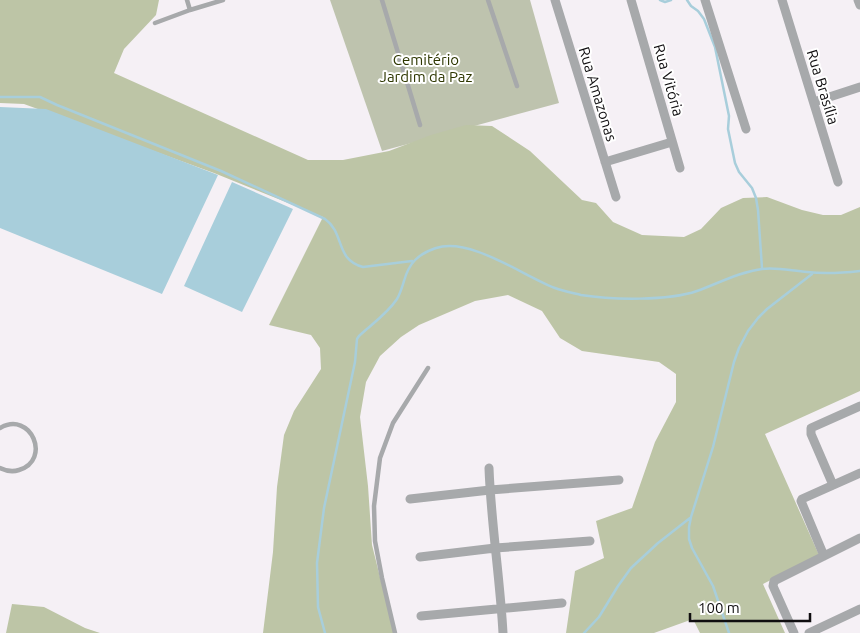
<svg xmlns="http://www.w3.org/2000/svg" width="860" height="633" viewBox="0 0 860 633" font-family="Ubuntu,sans-serif">
  <rect width="100%" height="100%" fill="#f5f0f5"/>
  <path fill="#bec3ae" d="M330,0H530L559,103L382,151Z"/>
  <path fill="#bdc5a6" d="M0,0H159L156,15L124,49L114,73L308,160H343L389,151L431,135L466,125L492,126L530,151L582,200L596,203L613,222L642,235L684,237L701,229L721,208L743,198L767,197L802,210L823,215H841L860,207V391L765,434L819,555L763,584L785,633H700L693,619L654,633H566L575,571L604,558L596,521L632,508L655,442L676,402V374L659,362L582,351L560,338L542,311L508,295L475,301L419,325L401,337L380,356L366,382L360,417L368,486L372,545L394,633H263L273,552L277,487L284,435L294,411L321,369L320,348L311,335L269,325L323,217L214,173L24,104L0,103Z
    M12,604L44,607L85,628L100,633H6Z"/>
  <path fill="#a8cedb" d="M0,107L46,109L218,175L162,294L0,228Z
    M232,182L293,209L242,312L184,286Z"/>
  <g fill="none" stroke-linecap="round" stroke-linejoin="round">
    <path stroke="#a8cedb" stroke-width="2.5" d="M660,0L665,2L671,0
      M687,0L691,6L698,11L704,19L715,47L729,116L728,129L735,163L739,172L752,188L756,198L758,210L762,268
      M0,97H40L57,105L221,171L325,219C345,233 335,260 363,267L412,261
      M325,633L318,607L317,563L324,508L355,362L357,339L359,336C372,324 387,314 397,299C400,294 402,287 404,281C409,263 418,254 436,248C471,237 523,276 555,288C563,291 573,293 581,295C612,300 668,301 697,291C719,283 739,272 762,269C777,267 792,271 807,272C825,274 842,273 860,271
      M584,633L599,617L618,586L631,568L658,543L690,518
      M729,633L713,586L692,548L689,539V527L691,517L713,447L734,362L739,348L748,331L758,318L767,309L812,274"/>
    <path stroke="#a7a9ab" stroke-width="4.5" d="M187,0L190,10
      M382,0L420,125
      M488,0L517,86
      M155,23L190,10L223,0
      M0,428C31,410 52,460 19,470C13,472 6,471 0,468
      M395,633L382,578L375,541L374,506L380,458L393,423L428,368"/>
    <path stroke="#a7a9ab" stroke-width="9" d="M555,0L616,197
      M631,0L680,168
      M705,0L746,129
      M782,0L838,182
      M858,0L860,5
      M814,102L860,87
      M605,162L672,142
      M489,468C491,523 500,578 503,633
      M833,485L811,434V428L860,406
      M410,499L490,490L619,480
      M824,556L801,501L802,499L860,473
      M420,557L495,548L590,541
      M421,616L562,603
      M794,633L773,586L774,581L860,538
      M809,633L860,609"/>
  </g>
  <g text-anchor="middle" dominant-baseline="central" stroke-width="4" stroke-linejoin="round" paint-order="stroke">
    <g font-size="15" fill="#2e3700" stroke="#fff">
      <text x="426" y="59">Cemitério<tspan x="426" dy="17">Jardim da Paz</tspan></text>
    </g>
    <g font-size="15" fill="#100e10" stroke="#fff">
      <text transform="translate(669 80) rotate(74)">Rua Vitória</text>
      <text transform="translate(823 87) rotate(73)">Rua Brasília</text>
      <text transform="translate(598 94) rotate(73)">Rua Amazonas</text>
    </g>
  </g>
  <path d="M690 613v8h120v-8" fill="none" stroke="#100e10" stroke-width="2.5"/>
  <text x="698" y="613" font-size="15" fill="#100e10" stroke="#ffffff" stroke-width="4" paint-order="stroke">100 m</text>
</svg>
